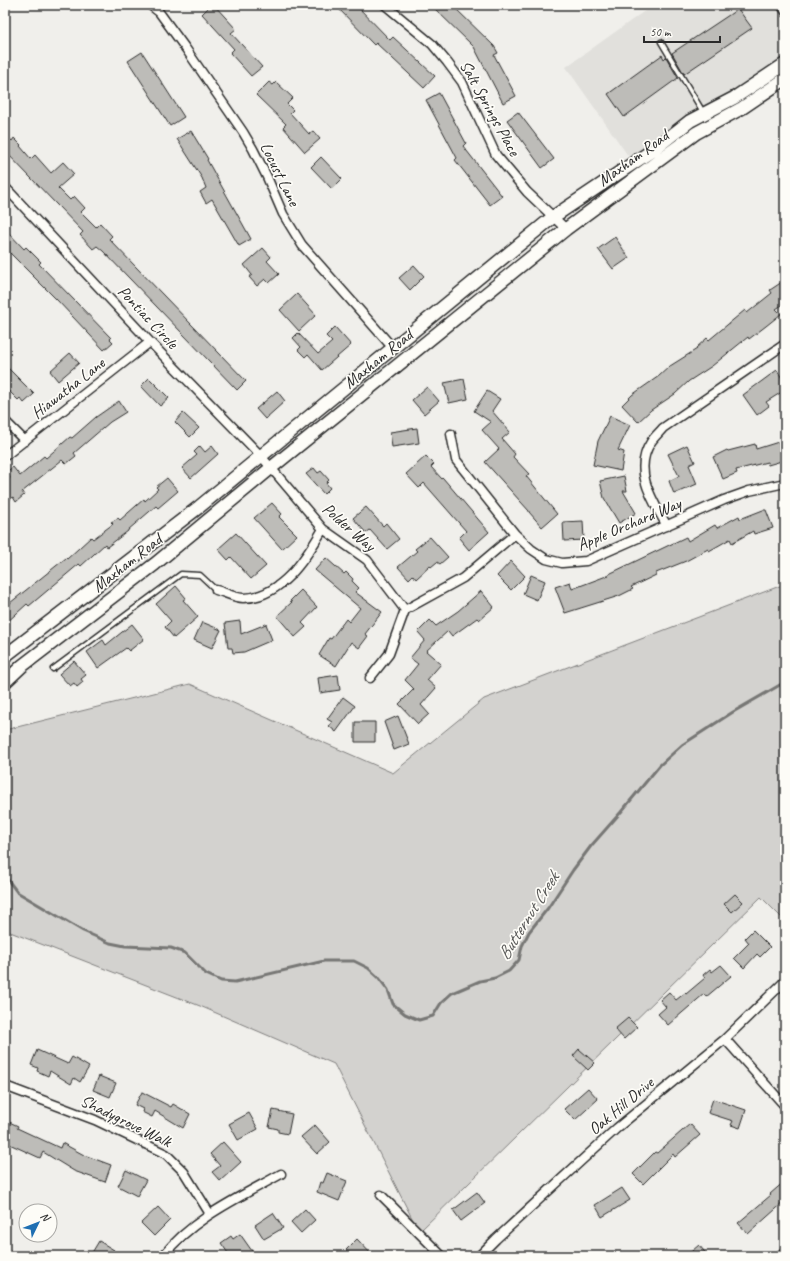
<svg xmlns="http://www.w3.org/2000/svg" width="790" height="1261" viewBox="0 0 790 1261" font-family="Caveat,sans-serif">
  <rect width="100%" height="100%" fill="#f0efeb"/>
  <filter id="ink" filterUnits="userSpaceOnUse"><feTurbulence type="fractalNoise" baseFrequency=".025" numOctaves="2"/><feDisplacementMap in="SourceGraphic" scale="8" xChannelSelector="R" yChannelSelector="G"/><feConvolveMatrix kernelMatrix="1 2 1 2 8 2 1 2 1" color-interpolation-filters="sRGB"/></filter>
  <g filter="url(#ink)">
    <path fill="#e1e0dc" d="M653,5H785V79L638,170L566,67Z"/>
    <path fill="#d3d2cf" stroke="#7f7e7d" d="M785,584V921L761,897L419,1232L334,1064L200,1006L5,930V730L190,684L393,773L484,699Z"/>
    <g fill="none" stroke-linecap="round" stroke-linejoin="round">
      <path stroke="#777775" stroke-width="3" d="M5,873L8,880L17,892L83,931L110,943L125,946L171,948L185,953L206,974L221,981L235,982L324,961H354L368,968L379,978L388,990L393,1004L405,1014L419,1020L433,1016L441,1003L452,993L480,981L495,978L509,971L519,960L522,946L529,932L548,908L573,870L591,846L621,812L660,765L682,745L733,712L785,682"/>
    </g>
    <path fill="#bdbcb8" stroke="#2b2b2b" d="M211,5H214L236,29L231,33L262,67L251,76L230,53L234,49L202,14Z
      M335,5H356L390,40L393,37L435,76L424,88L376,43L374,45Z
      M431,5H452L494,46L498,53L494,55L516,96L503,103L474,47Z
      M738,9L752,28L684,74L672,53Z
      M142,52L184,117L170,126L128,61Z
      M662,55L664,59L666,57L678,78L624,117L608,94Z
      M269,82L273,85L276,82L293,98L287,104L293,110L290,113L309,134L313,131L320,139L305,152L283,127L286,124L256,95Z
      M439,93L466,143L463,146L502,196L490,205L455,160L457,158L426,100Z
      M518,112L554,159L542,168L507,120Z
      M191,131L208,159L207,160L251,239L239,246L212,199L206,203L200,192L206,188L202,178L177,139Z
      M5,134L12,141L14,138L21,145L20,146L31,159L35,155L51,173L63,162L74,174L58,188L70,200L74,196L85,208L81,212L96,227L100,223L112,236L109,239L246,381L237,390L103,251L97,246L93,249L80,235L83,232L5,151Z
      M321,157L342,179L332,189L311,167Z
      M5,229L24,249L26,247L41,262L39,264L111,338L110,339L113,342L104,350L57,300L5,248Z
      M615,237L629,258L613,269L598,249Z
      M263,248L271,257L267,261L279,274L269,283L265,279L257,286L249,277L252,275L244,265Z
      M414,265L424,276L410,290L399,278Z
      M785,280V303L776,309L781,314L766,326L749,339L748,337L712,366L689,381L675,394L651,410L638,422L622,405L632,395L659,376L670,366L697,349L696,348L707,338L709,340L745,310L747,313L772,293L770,290Z
      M297,294L316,315L299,331L280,310Z
      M335,327L351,345L322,370L308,354L305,357L298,350L301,347L293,338L298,333L318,354L332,342L326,336Z
      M70,353L79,363L58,381L50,371Z
      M5,365L34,394L24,403L20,398L18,400L5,387Z
      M777,370L785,383V390L766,402L769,406L757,415L743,395Z
      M149,378L169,398L160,406L141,386Z
      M464,379L468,399L449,403L444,383Z
      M427,387L439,401L424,414L412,400Z
      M277,391L285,401L265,419L256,409Z
      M487,391L500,399L492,411L510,432L502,439L515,454L513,457L529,474L526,476L557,514L542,527L529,512V511L485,462L499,449L482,430L491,422L474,411Z
      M119,401L126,412L110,422L74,453L76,456L66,464L62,460L22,492L24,495L16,502L13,497L5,503V482L10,478L6,472L13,467L20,476L44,456L46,458L70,437L72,438L96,417Z
      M183,413L199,428L190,437L175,422Z
      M610,416L630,425L618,450L624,452L621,471L593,465L598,441Z
      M417,428L419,443L392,447L390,432Z
      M785,440V460L768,465L767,462L736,470L737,473L723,479L713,457L727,450L728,451L755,444L756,449Z
      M687,445L695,462L689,465L697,484L674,494L669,481L679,476L668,454Z
      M200,446L205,452L212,446L218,454L191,478L182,468L197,455L194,452Z
      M426,456L434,464L431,467L442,479L443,478L489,532L469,550L459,538L466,531L424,483L419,488L406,474Z
      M314,468L318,473L321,471L329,480L326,483L330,488L324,494L306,474Z
      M624,476L627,491H623L636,513L619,523L604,498L600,481Z
      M167,478L178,491L158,508L156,506L128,530V531L107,547L105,544L81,566L79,564L29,606L27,604L5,624V607L66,558L67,559L91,537L93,539L113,524L111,522L118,518L120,520L144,499L145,501L158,489L156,487Z
      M272,503L282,514L279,517L297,535L282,549L254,518Z
      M366,507L383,526L386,523L399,539L387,549L370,530L366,533L353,518Z
      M763,510H766L773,528L754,534L753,531L732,543L730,539L709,551L708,549L686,561L656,573V575L631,587L633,589L619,596L565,613L555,587L570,582L572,589L609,575V574L686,537L688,541L715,525L717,528L739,516L740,519Z
      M583,521L584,540L564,541L563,522Z
      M236,533L266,566L251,579L231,557L228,560L218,549Z
      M430,537L448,557L440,564L437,562L431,567L430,566L416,579L413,575L409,579L398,567L417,551L415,549Z
      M326,558L344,574L346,572L353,579L352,581L359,588L355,592L382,612L365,634L368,636L359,648L351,642L336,666L319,655L329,638L331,639L346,619L349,622L360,608L315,570Z
      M511,561L525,576L511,590L497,576Z
      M531,575L545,581L537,600L523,594Z
      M176,586L186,598L183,600L198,617L174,638L165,627L171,621L156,604Z
      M301,590L317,607L302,623L306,627L295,637L277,616L292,602L290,601Z
      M481,591L494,607L479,620L477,618L452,636L448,631L426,651L441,664L427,680L436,688L421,705L429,714L418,724L399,704L414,689L405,680L418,664L410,658L425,640L418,632L430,620L436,626L458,611Z
      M240,621L241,634L266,624L272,640L244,652L233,653L232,648H228L225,623Z
      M202,622L221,630L212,648L194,640Z
      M132,624L144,639L129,651L126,648L98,668L87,652L103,640L106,645Z
      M74,661L86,675L81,679L83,682L77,687L74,683L70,686L59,674Z
      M338,675L340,690L320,693L318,678Z
      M343,697L355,706L336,732L329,726L332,722L327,719Z
      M398,716L409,744L394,750L384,722Z
      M355,722H375V742H355Z
      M735,894L743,902L732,912L724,904Z
      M753,930L770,947L760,957L757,954L744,968L734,958L749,943L745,938Z
      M721,965L731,976L706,997L704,994L668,1025L658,1014L666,1007L660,1000L669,992L676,1000L685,993L686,994L705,978L703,975L710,969L712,972Z
      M628,1018L637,1027L624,1039L615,1029Z
      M579,1049L595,1063L588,1070L573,1056Z
      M37,1050L68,1064L72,1057L89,1067L80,1082L74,1078L71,1084L50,1071L48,1076L37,1071L38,1068L31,1065Z
      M99,1076L116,1083L110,1097L93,1090Z
      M588,1088L598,1099L575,1120L564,1109Z
      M142,1092L171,1107L173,1104L190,1114L183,1128L155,1111L152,1117L142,1112L143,1109L135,1105Z
      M713,1099L746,1110L740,1128L731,1125L733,1121L708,1113Z
      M273,1110L292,1114L288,1134L278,1132V1129L269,1127Z
      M249,1113L258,1129L238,1140L229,1124Z
      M5,1120L18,1126L17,1128L60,1148L62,1143L84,1155L111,1165L105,1182L74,1171L43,1152L40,1158L5,1142Z
      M690,1124L700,1135L675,1157L673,1154L643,1184L633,1174L655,1152L657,1153Z
      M315,1125L330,1142L317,1154L301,1137Z
      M223,1142L241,1162L220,1181L212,1172L220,1166L210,1154Z
      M126,1170L146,1180L137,1196L118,1186Z
      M327,1173L347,1181L339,1201L317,1192L320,1182L323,1183Z
      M785,1181V1201L748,1234L738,1223L771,1195L770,1194Z
      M622,1188L630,1200L602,1217L595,1205Z
      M477,1192L485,1203L461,1221L453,1210Z
      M158,1207L170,1220L154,1236L141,1223Z
      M305,1209L315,1220L301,1233L291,1222Z
      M273,1213L283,1228L264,1239L255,1225Z
      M240,1234L252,1251L244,1256H230L221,1243L231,1236L233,1239Z
      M357,1239L373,1256H353L346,1250Z
      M99,1241L114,1250L110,1256H90Z
      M699,1245L708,1256H686Z"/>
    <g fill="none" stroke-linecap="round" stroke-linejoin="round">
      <defs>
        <path id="service" d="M779,5L785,14
          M661,42L703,112
          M53,669L181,574L200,575L216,590"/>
        <path id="minor" d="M150,5L159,12L186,49L243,132L253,149L267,177L283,214L302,245L393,348
          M385,5L432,44L447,62L462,82L496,155L527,192L566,229
          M5,187L150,342L261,456L323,529L367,560L405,610
          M5,421L25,441
          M451,434L456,460L515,534L531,549L546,559L562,563L586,561L724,500L749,491L785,483
          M5,456L150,342
          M667,526C653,501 632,471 651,442C654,437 659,433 663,428L785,344
          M216,590C224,592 235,598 243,598C281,598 306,558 323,529
          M370,678L389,654L405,610L463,578L515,534
          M725,1039L785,1106
          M5,1086L95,1120L166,1154L184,1172L210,1214
          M381,1195L442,1256
          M163,1256C193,1218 240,1197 281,1174
          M479,1256L496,1239L617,1128L725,1039L785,981
          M780,1256L785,1251"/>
        <path id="secondary" d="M5,656L199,507L261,456L553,217L653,150L690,121L734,98L785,64
          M5,682L22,666L155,564L271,468L566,229L696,133L742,108L785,79"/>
      </defs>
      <use href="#service" stroke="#2b2b2b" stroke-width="7"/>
      <use href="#minor" stroke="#2b2b2b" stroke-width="11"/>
      <use href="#secondary" stroke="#2b2b2b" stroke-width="15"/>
      <use href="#service" stroke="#fdfcf7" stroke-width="4"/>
      <use href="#minor" stroke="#fdfcf7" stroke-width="8"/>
      <use href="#secondary" stroke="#fdfcf7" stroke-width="12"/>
    </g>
  </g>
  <g text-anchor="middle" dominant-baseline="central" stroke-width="3.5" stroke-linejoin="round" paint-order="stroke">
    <g font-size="17" fill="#2b2b2b" stroke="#fdfcf7">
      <text transform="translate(490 108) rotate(61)">Salt Springs Place</text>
      <text transform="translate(633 158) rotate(-36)">Maxham Road</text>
      <text transform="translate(280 174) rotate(64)">Locust Lane</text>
      <text transform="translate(148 317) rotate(47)">Pontiac Circle</text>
      <text transform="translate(378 359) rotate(-39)">Maxham Road</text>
      <text transform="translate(68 388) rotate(-38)">Hiawatha Lane</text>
      <text transform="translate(629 524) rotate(-23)">Apple Orchard Way</text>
      <text transform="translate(349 527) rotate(41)">Polder Way</text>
      <text transform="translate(127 563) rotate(-38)">Maxham Road</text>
      <text transform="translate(621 1106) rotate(-40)">Oak Hill Drive</text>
      <text transform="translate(126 1121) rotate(26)">Shadygrove Walk</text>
    </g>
    <g font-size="18" font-style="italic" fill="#575756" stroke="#fdfcf7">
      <text transform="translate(528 916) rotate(-58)">Butternut Creek</text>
    </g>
  </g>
  <rect width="790" height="1261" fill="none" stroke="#fdfcf7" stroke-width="20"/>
  <rect x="10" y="10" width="770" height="1241" fill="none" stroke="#2b2b2b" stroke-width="1.5" filter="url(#ink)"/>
  <g transform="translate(38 1223) rotate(47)"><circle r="19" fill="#fdfcf7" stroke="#a9a8a5"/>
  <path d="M0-3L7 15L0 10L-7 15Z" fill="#1f6fb2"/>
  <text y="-6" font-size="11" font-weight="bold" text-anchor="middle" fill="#2b2b2b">N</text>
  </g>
  <path d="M644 36v6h76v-6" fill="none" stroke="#2b2b2b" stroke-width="2"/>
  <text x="650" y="36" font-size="12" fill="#2b2b2b" stroke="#fdfcf7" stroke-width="3" paint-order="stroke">50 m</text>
</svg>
